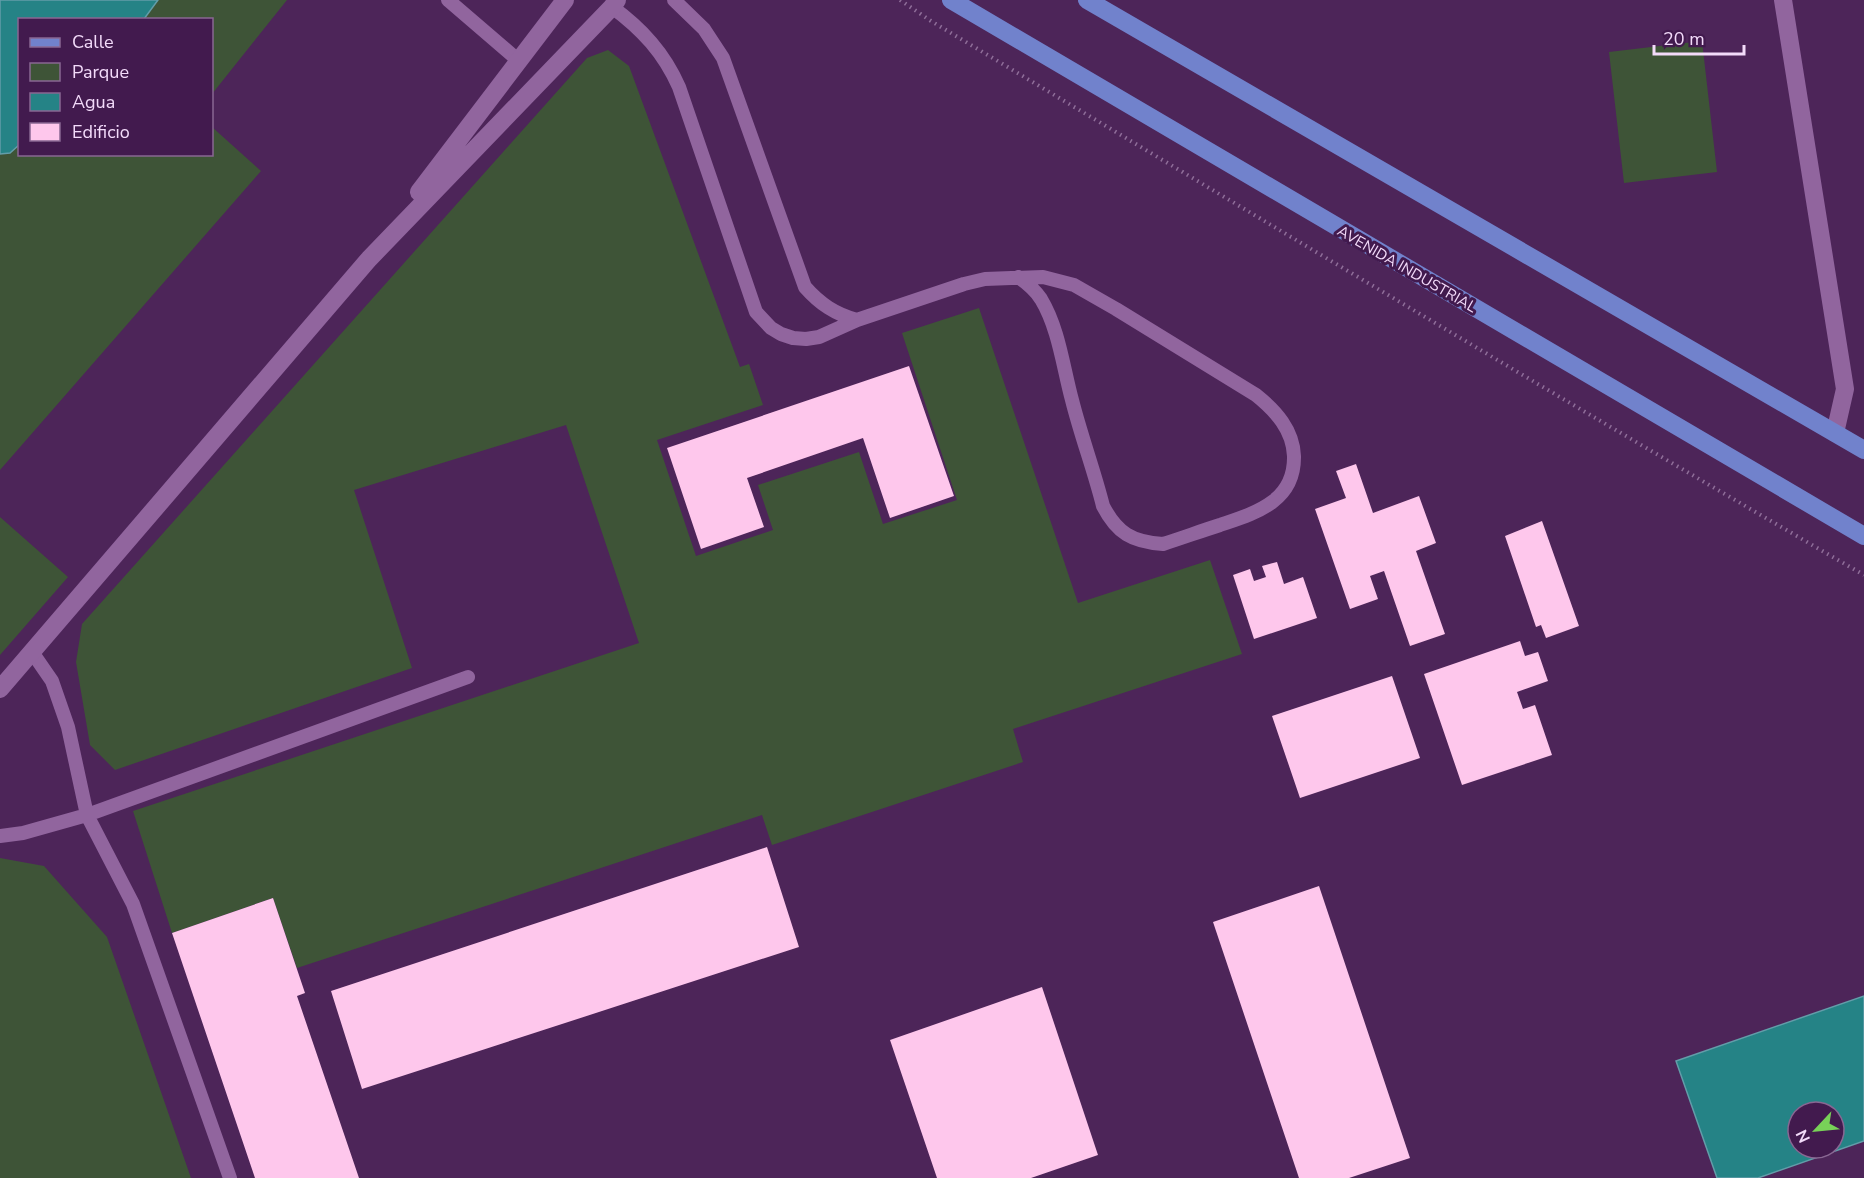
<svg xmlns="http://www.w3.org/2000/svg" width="1864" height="1178" viewBox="0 0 1864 1178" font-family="'Nunito Sans',sans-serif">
  <rect width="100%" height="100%" fill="#4d2559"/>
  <path fill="#3e5437" d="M0,0H287L212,94V20H20V154H212V127L261,171L0,470Z
    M1702,41L1717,172L1624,183L1609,52Z
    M608,50L629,66L740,367L749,364L763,405L657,440L696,556L773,530L758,485L859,452L883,524L957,500L902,333L979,308L1078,603L1210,560L1242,654L1013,729L1023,762L772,845L762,815L297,968L273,898L172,933L133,811L639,643L566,425L354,490L412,668L115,770L90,745L76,662L82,624L587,58Z
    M0,517L68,577L0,655Z
    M0,858L44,866L107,937L191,1178H0Z"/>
  <path fill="#258386" stroke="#639da9" stroke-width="1.5" fill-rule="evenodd" d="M0,0H158L144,19L20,20L19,145L10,153L0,154Z
    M1864,996V1141L1758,1178H1717L1676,1061ZM1798,1112H1834V1148H1798Z"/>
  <path fill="#fec7ec" d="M909,366L954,496L890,518L863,438L747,478L764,527L701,549L667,448Z
    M1356,464L1373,513L1419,496L1436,543L1416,551L1445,634L1410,646L1384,571L1370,576L1378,599L1350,609L1315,509L1346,498L1336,471Z
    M1542,521L1579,626L1546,638L1541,625L1536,627L1505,536Z
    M1277,562L1284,584L1303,577L1317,618L1254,639L1233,575L1250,569L1254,581L1266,577L1262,566Z
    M1520,641L1525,656L1538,652L1548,681L1517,692L1523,709L1535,705L1552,755L1462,785L1424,674Z
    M1392,676L1420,758L1300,798L1272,716Z
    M767,847L799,947L362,1089L331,991Z
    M1319,886L1410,1158L1349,1178H1299L1213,922Z
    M273,898L305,993L297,996L359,1178H255L172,933Z
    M1042,987L1098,1155L1031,1178H937L890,1040Z"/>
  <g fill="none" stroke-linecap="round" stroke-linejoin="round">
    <path stroke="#8f6e99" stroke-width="4" stroke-dasharray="1.5 4.5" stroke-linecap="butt" d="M900,0L931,21C1241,207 1551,394 1864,575"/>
    <path stroke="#91659e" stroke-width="14" d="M448,0L519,61
      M674,0L704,29L723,58L805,287C820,304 835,314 857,320
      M612,7C642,29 664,53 679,87L756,312L771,328L781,334L793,338L806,339L819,337L857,320L964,284L985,279L1043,277L1074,285L1116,309L1256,395C1276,411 1293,430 1294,456C1295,502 1255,513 1220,525C1201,531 1182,538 1163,544C1132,542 1117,533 1103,506C1094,470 1081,436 1072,400C1063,367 1059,329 1041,299C1035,290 1027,283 1018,277
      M32,652L52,681L68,727L87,815L468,677
      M0,836L23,833L87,815L133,904L230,1178"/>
    <path stroke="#91659e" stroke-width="18" d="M1783,0L1845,389L1835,433"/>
    <path stroke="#91659e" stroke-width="18" d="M419,192L565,0
      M0,689L369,259L612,7L617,0"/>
    <path stroke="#7182cc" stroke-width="18" d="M951,0L1864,536
      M1087,0L1864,450"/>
  </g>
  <g text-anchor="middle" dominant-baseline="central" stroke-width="6" stroke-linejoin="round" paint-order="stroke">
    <g font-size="15" fill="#f3dbfa" stroke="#421a4e">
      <text transform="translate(1407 269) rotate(30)">AVENIDA INDUSTRIAL</text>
    </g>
  </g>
  <rect x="18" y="18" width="195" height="138" fill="#421a4e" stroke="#896793" stroke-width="1.5"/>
  <rect x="30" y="38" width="30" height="9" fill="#7182cc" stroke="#896793" stroke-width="1.5"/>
  <text x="72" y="48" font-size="18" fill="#f3dbfa">Calle</text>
  <rect x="30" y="63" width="30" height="18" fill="#3e5437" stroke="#896793" stroke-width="1.5"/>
  <text x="72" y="78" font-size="18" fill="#f3dbfa">Parque</text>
  <rect x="30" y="93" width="30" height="18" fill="#258386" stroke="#896793" stroke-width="1.5"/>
  <text x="72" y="108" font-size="18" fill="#f3dbfa">Agua</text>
  <rect x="30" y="123" width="30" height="18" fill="#fec7ec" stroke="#896793" stroke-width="1.5"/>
  <text x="72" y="138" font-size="18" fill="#f3dbfa">Edificio</text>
  <g transform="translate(1816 1130) rotate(244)"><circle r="28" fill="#421a4e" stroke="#896793" stroke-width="1.5"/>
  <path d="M0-4.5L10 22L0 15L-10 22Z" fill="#78d158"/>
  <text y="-9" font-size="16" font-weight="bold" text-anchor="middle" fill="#f3dbfa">N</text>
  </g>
  <path d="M1654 45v9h90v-9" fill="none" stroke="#f3dbfa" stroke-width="3"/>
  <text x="1663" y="45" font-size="18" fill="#f3dbfa" stroke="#421a4e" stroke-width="4.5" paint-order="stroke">20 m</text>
</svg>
